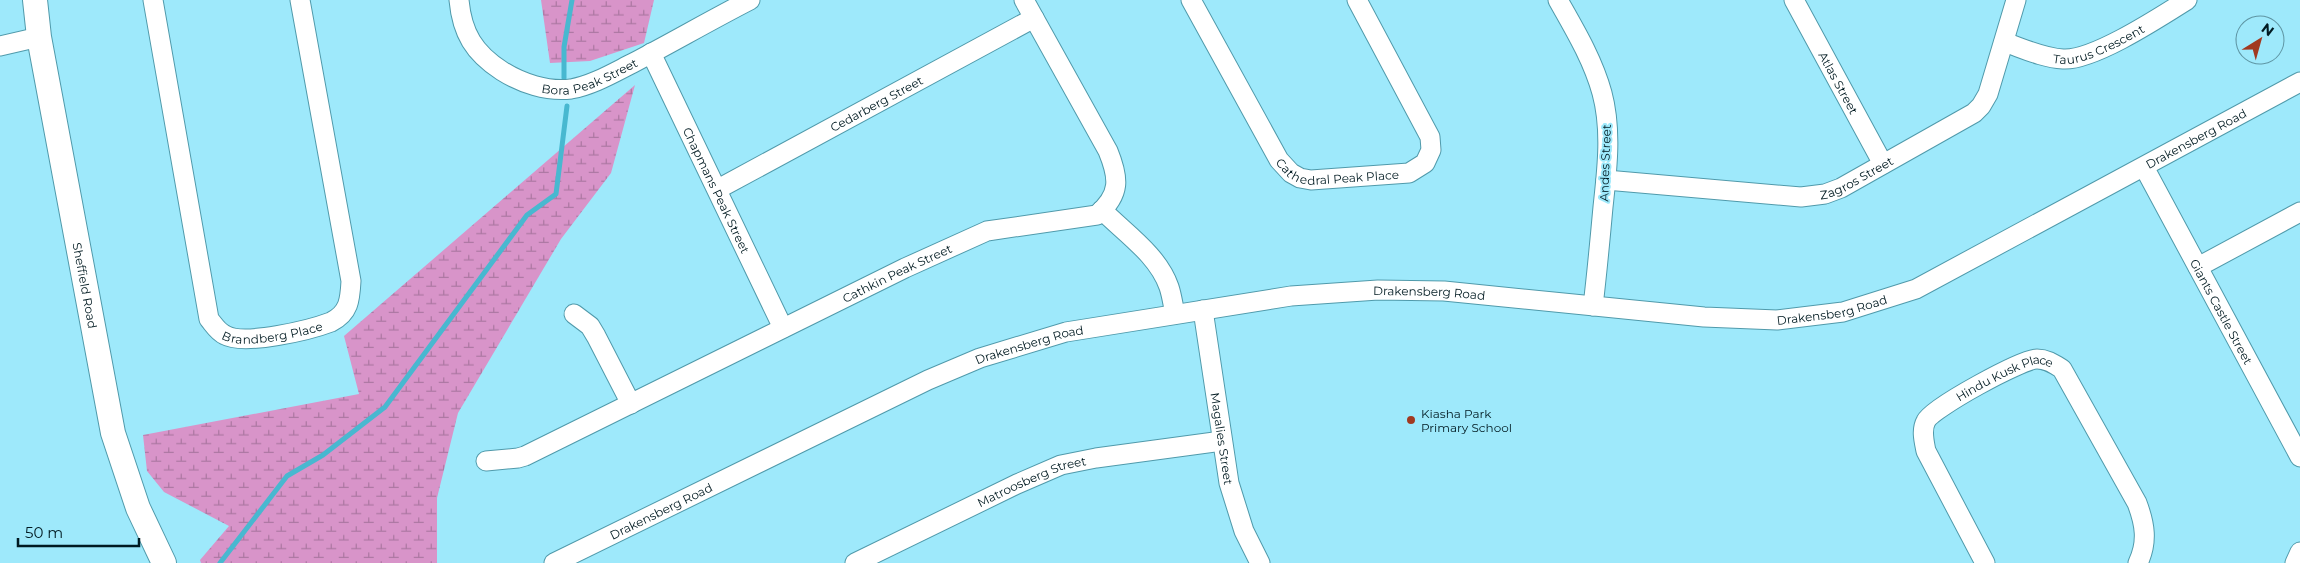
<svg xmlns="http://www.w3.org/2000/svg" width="2300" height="563" viewBox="0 0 2300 563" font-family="Montserrat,sans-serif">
  <defs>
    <pattern id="wetland-marsh" width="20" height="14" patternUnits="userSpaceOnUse" patternTransform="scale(1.25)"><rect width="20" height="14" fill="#d894c9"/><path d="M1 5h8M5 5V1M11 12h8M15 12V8" fill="none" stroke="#ad78a3"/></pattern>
  </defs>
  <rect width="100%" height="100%" fill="#9ee9fb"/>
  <path fill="url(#wetland-marsh)" d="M541,0H654L644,43L590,61L550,63Z
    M635,85L611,173L561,239L458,413L437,498V563H201L200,560L229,526L164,492L147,471L143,435L359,394L344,336Z"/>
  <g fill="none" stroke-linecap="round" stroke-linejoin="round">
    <path stroke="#48b8d0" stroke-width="5" d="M564,78V47L572,0
      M220,563L287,476L323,455L385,407L527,215L556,194L567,106"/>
    <defs>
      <g id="minor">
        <path id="s1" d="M153,0L209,319C214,325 218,332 225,335C244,346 310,330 331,322C349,313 350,300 351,281L300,0"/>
        <path id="s2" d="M459,0C462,33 474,53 502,71C521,83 547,92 571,89C593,85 613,73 633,63C673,42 711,20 750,0"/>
        <path id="s3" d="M1191,0L1279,160L1291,173L1300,178L1311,180L1409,173L1425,163L1431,150L1430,137L1357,0"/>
        <path d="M1558,0C1575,30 1593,60 1602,93C1612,130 1607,170 1603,207C1600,240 1597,273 1593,306"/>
        <path id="s4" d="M1794,0L1883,164"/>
        <path id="s5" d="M2004,42C2022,48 2043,58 2063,59C2093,61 2160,17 2187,0"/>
        <path d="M0,46L39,37"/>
        <path id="s6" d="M651,53L783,328"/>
        <path id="s7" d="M2144,167L2300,457"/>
        <path id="s8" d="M1606,180L1801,197L1825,194L1841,188L1974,113L1981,106L1988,94L2016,0"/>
        <path id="s9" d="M718,189L1034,18"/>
        <path d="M1102,210C1125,233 1158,255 1169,287C1172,296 1173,305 1175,314"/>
        <path d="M2198,267L2300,212"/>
        <path id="s10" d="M1203,310L1229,483L1244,531L1260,563"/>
        <path d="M574,314L590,326L596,336L631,404"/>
        <path id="s11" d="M486,461L518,458L525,456L905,268L987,231L1097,215C1121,194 1119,178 1108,151L1024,0"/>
        <path id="s12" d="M554,563L928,380L980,358L1066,332L1291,296L1378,290L1444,291L1704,317L1777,320L1843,312L1916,289L2300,82"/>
        <path id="s13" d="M855,563L1017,484L1061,465L1096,458L1222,441"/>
        <path id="s14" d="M1985,563L1926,451C1924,441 1921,430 1926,421C1932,408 2022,359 2037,359C2047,359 2054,364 2062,369L2137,503C2145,524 2148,542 2138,563"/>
        <path d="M2295,563L2300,552"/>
      </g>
      <g id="tertiary">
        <path id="s15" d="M35,0L39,37L113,433L138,508L164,563"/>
      </g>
    </defs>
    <use href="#minor" stroke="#509aab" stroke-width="21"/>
    <use href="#tertiary" stroke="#509aab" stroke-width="26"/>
    <use href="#minor" stroke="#fff" stroke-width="19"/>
    <use href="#tertiary" stroke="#fff" stroke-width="24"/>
  </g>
  <circle fill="#a13920" stroke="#9ee9fb" stroke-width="2" cx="1411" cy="420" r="5"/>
  <g text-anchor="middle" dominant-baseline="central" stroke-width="4" stroke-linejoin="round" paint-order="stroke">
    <g font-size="12" fill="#001a21" stroke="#9ee9fb">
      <text stroke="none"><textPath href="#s5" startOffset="100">Taurus Crescent</textPath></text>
      <text stroke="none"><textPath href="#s2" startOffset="180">Bora Peak Street</textPath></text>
      <text stroke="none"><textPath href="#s4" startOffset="94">Atlas Street</textPath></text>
      <text stroke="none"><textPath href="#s9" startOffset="180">Cedarberg Street</textPath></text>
      <text stroke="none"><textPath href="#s12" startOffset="1739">Drakensberg Road</textPath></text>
      <text transform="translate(1605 163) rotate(-88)">Andes Street</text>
      <text stroke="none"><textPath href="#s3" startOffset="246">Cathedral Peak Place</textPath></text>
      <text stroke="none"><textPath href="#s8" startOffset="255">Zagros Street</textPath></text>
      <text stroke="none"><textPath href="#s6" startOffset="152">Chapmans Peak Street</textPath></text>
      <text stroke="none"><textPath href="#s11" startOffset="454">Cathkin Peak Street</textPath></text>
      <text stroke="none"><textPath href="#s15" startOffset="290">Sheffield Road</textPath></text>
      <text stroke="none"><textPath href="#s12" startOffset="929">Drakensberg Road</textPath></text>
      <text stroke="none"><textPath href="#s12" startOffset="1334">Drakensberg Road</textPath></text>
      <text stroke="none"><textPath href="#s7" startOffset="164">Giants Castle Street</textPath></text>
      <text stroke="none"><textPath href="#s1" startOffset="395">Brandberg Place</textPath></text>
      <text stroke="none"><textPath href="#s12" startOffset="524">Drakensberg Road</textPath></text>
      <text stroke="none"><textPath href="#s14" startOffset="249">Hindu Kusk Place</textPath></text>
      <text stroke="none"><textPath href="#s10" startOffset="130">Magalies Street</textPath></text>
      <text stroke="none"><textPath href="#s13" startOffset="195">Matroosberg Street</textPath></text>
      <text stroke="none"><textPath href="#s12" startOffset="119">Drakensberg Road</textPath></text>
    </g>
    <g font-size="12" fill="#001a21" stroke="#9ee9fb" text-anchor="start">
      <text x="1421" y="413">Kiasha Park<tspan x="1421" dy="14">Primary School</tspan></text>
    </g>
  </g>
  <g transform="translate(2260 40) rotate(37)"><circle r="24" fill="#9ee9fb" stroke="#5f96a4"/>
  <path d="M0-4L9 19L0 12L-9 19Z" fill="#a13920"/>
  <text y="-8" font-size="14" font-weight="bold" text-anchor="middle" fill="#001a21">N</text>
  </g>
  <path d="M18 538v8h121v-8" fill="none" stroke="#001a21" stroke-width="2.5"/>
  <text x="25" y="538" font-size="15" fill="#001a21" stroke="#9ee9fb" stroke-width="4" paint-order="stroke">50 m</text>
</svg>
